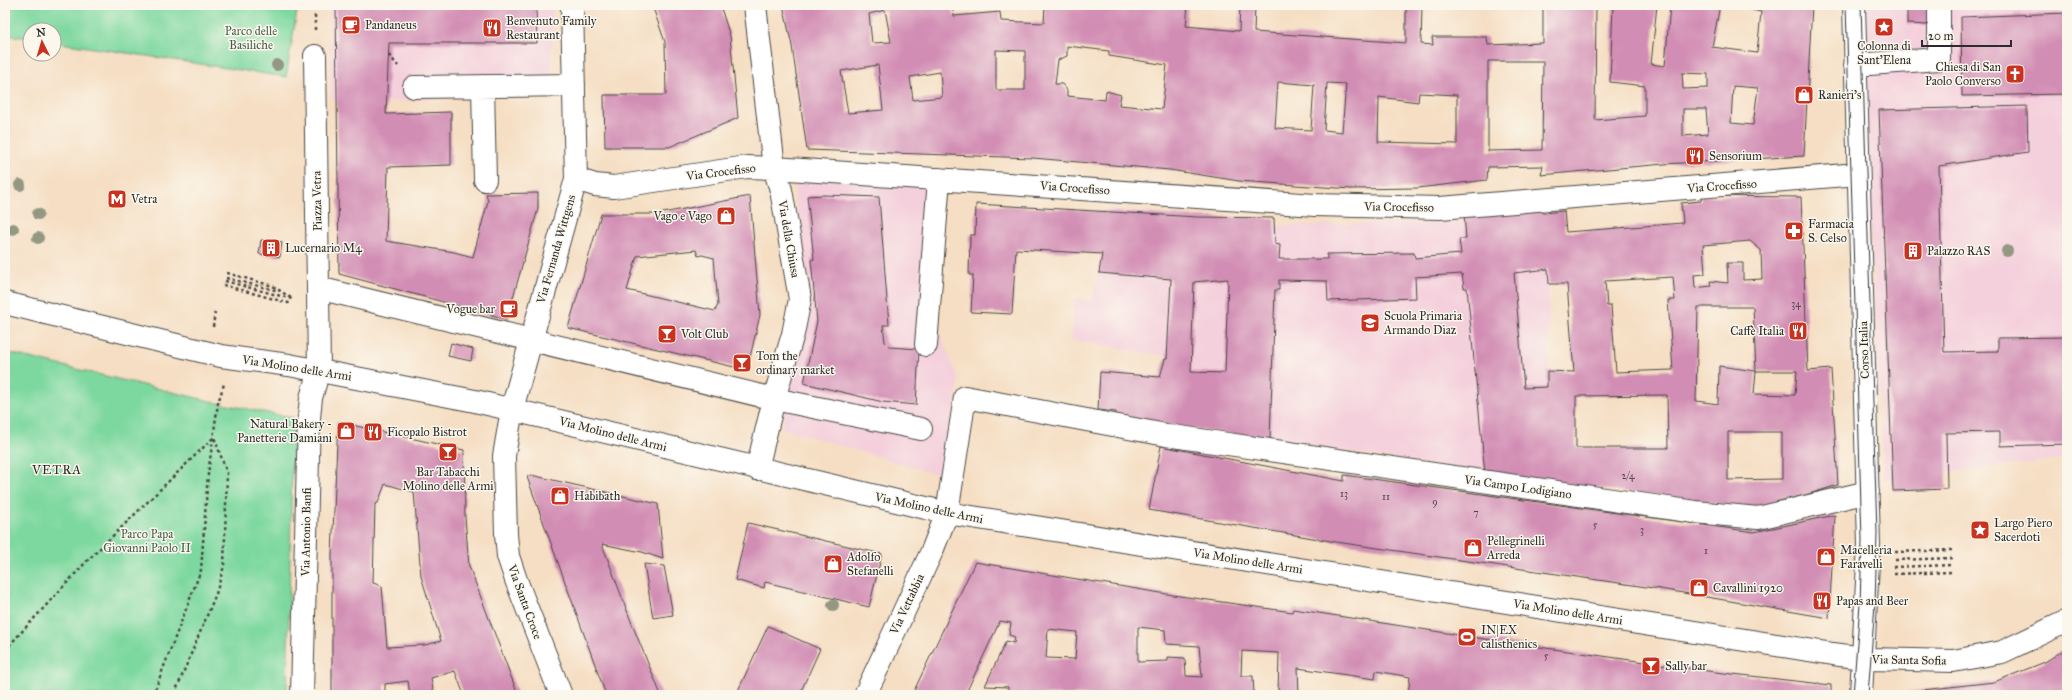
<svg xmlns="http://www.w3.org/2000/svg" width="2072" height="700" viewBox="0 0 2072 700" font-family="'IM FELL Great Primer',serif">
  <rect width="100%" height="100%" fill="#fbf7ec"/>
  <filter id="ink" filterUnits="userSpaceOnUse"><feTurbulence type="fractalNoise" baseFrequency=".025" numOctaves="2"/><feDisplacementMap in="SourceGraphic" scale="8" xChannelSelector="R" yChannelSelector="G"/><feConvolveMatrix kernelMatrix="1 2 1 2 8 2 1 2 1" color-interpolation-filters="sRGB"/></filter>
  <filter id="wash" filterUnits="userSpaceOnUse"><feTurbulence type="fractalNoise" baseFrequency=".012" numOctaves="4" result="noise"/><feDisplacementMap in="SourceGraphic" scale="16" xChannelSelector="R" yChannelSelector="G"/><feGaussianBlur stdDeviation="0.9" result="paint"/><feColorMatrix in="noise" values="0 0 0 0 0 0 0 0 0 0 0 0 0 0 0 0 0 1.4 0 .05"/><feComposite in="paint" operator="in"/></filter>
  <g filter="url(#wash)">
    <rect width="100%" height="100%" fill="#f5dec3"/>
    <path fill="#f4cfdc" d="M330,5H552V91L387,102L336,101L331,97Z
      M1865,5H2067V459L1884,479L1867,172Z
      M793,177L931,186L925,298L959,380L942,476L782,428L806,302Z
      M1542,209L1549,284L1547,483L1184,426L1192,362L1167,359L1166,356L1070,340L1075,298L1093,301L1108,210L1197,217L1274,218V226L1464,221Z"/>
    <path fill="#7dd89f" stroke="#548265" d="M5,5H298L286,77L54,42V30H30V38L5,35Z
      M5,352L218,403L293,418L287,695H5Z"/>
    <g id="blocks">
      <path fill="#d28db4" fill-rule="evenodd" d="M336,5H536L537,43H389L386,114L451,112V165L388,167L386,241L454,252L473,257L488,201L486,194L538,193V209L507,319L339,274Z
        M652,5H720L730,36L738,118L669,147H605L604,95H666L665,42Z
        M783,5H952L954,16L1000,12L1001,21L1044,23L1045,5H1188L1186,26L1239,31L1240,5H1255L1254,32L1406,43V5H1422L1421,44L1433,45L1432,37H1487L1488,45L1543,43V5H1596L1595,120L1645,116V86L1610,82L1613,5H1657L1651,64L1665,66L1670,5H1720L1712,47L1757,53L1761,12L1733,5H1812L1804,156L1664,164L1541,175L1543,166L1488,167L1487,180L1417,188L1352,189L1239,181L1170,170L1033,158L807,150L792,46ZM885,10L891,42L872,43L869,14ZM1067,46L1109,51V56L1167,65L1162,109L1119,105L1121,95L1106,91L1105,100L1067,96V90L1062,84H1055L1058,60L1067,56ZM996,50L1025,51V90H996ZM1488,61H1543L1542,150L1488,151ZM878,65L883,110L848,113L841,71ZM940,72L942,97L913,100L910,77ZM1682,73L1708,74V88L1683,89ZM1278,82L1314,85L1311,130L1275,128ZM1327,83L1346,84L1342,132L1324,130ZM1733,86L1758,88L1753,125L1731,123ZM1419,93L1457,95V144L1378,142L1379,97L1418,102ZM1683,109H1706L1708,134L1683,136Z
        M1907,8H1929V25L1907,24Z
        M2067,13V94L1962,96L1961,17Z
        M2027,106L2028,152L1939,166L1944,352L1998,351V338L2067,337V444L2000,446V432L1946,433L1947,489L1893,491L1879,110Z
        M823,195L879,197L889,325H883L885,342L890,347L919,349L916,405L883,402L804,383L817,321L811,260L814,259L807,196Z
        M750,196L760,315L747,370L568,328L601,214H658ZM696,250L698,256L702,255L714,258L718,305L715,311L627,290L637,256Z
        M1701,196L1801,197L1808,371L1831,369L1838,485L1760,509L1485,474L1467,288H1464L1462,274L1415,277L1416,298L1328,301L1327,281L1279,280V290H1275L1270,439L1116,418V412L1098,410L1100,372L1160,377L1165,359H1167L1171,279L1099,273L1102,254L1016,249L1012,314L971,312L973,275H969L970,235H975L976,204L1197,217L1274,218L1275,244L1280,245L1279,259H1327V254L1414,253L1415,258L1461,254L1459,239H1466L1464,214L1542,209L1543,213L1564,211L1566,232L1683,223L1681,203L1701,201ZM1750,241L1761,250L1762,279L1743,280V263H1727L1728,283L1710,281L1711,286L1695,288L1694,275L1705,274L1703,245ZM1548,269L1549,284H1567L1574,372L1547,371V387L1524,388L1514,273ZM1673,277L1675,300H1668L1673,370L1616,372L1611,306H1607L1605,281ZM1228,279L1225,373L1191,372L1194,282ZM1698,307H1753L1756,371H1797L1795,395L1754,394L1756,371L1719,366L1718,404L1696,401ZM1667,395L1668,448H1576V396ZM1728,432H1782V479L1728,480Z
        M261,240L282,242L280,257L259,254Z
        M451,343L473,349L471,361L448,356Z
        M338,422L464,450L465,517L469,566L518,695H464L455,671L431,678L434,695H410L408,681L385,684V695H332V554ZM385,484L414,492L421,576L441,641L425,645L387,647L382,586L373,583L375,504L378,503Z
        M1161,446L1344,481V475L1754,532L1835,515L1829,618L1660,589L1336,542L1149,510Z
        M531,475L658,504L663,559L642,552L602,544L632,624L661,695H606L527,477Z
        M748,523L882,554L869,607L765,582L764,588L735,580Z
        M975,562L1173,595L1292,612L1293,609L1504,642L1715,672L1831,685V695H1519L1499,692L1498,695H1408L1410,677L1376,671L1375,679L1298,668L1299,695H1278L1279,653L1242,651L1241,676H1253L1254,695H1008V687L985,686L1006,641L1014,643L1015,637L1009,635L1011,623L1000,621L965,695H912ZM1138,627L1165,630L1166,644L1199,646L1202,677L1186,676L1185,658L1168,657V661L1138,662ZM1048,629L1077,632L1075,659L1046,658Z
        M644,564L664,566L673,615L653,618Z
        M768,626L820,649L801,691L799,695H736Z
        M2067,648V695H1905V692L1994,682L2045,662Z"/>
    </g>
  </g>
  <g filter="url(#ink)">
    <use href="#blocks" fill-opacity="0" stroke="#494642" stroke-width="1"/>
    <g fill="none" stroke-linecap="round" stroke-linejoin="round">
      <defs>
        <path id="minor" d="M755,5L774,168L781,190L800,299L793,334L774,399L757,469
          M1854,5L1869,544L1861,695
          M1855,65L1939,59V5
          M483,86L485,180
          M414,87L574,85
          M576,179L595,185L614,187L747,167L774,168L1315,205L1440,208L1858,174
          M318,288L774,399L921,429
          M5,303L221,356L289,365L475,401L947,513L1833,654L1871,659L1953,661L2002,652L2067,621
          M926,345L939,179
          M302,695L309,418L311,398L319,370L315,56
          M561,695L516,580L508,556L506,534L504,456L512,409L576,179L572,5
          M865,695L932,551L947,513L965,397L1166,435L1695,512L1758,518L1868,492"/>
      </defs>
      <use href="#minor" stroke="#494642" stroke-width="24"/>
      <path stroke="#494642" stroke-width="2.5" stroke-dasharray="3 3" stroke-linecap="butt" d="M315,30V12
        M389,55L398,66
        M5,246H6
        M227,273L273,286L291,298
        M226,278L279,291
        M225,281L292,299
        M223,285L292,304
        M213,327L215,311
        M1895,552L1952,550
        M1895,560L1953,558
        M1893,567L1953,565
        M1894,574L1953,572
        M5,650L86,562L214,437L227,473L224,566L216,594L174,695
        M153,695L201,570L208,474L218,403L224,384"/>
      <use href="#minor" stroke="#fff" stroke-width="22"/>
      <path stroke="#2b2b2b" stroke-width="1" d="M1846,5L1862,540L1860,604L1853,695
        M1861,5L1877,534L1875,604L1868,695"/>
    </g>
    <g fill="#949883">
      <circle cx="277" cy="65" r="6"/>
      <circle cx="20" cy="185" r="6"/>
      <circle cx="38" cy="214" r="6"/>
      <circle cx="13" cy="229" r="6"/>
      <circle cx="38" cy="238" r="6"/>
      <circle cx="2007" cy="251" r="6"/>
      <circle cx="833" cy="605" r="6"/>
    </g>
  </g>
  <defs>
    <symbol id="cafe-square" viewBox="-11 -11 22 22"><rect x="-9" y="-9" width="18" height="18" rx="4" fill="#c8321e" stroke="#fbf7ec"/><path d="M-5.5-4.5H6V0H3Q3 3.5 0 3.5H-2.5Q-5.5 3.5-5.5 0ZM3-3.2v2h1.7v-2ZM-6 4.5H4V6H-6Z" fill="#fff"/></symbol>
    <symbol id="sight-square" viewBox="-11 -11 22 22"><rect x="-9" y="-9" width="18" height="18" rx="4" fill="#c8321e" stroke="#fbf7ec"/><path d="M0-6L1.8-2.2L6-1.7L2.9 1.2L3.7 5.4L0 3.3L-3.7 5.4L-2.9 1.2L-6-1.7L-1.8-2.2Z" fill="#fff"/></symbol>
    <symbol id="restaurant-square" viewBox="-11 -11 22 22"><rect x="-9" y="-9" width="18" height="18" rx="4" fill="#c8321e" stroke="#fbf7ec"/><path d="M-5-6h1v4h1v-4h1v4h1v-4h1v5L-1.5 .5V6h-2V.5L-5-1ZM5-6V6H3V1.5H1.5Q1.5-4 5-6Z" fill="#fff"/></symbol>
    <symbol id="church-square" viewBox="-11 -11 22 22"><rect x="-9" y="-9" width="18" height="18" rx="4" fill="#c8321e" stroke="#fbf7ec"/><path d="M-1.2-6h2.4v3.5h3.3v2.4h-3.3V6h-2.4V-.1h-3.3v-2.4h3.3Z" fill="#fff"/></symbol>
    <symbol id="shop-square" viewBox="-11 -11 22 22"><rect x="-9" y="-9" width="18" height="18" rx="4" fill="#c8321e" stroke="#fbf7ec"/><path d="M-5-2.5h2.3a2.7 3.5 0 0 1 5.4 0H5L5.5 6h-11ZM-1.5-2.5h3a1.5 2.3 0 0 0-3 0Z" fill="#fff"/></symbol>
    <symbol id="metro-square" viewBox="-11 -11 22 22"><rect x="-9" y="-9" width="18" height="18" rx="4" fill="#c8321e" stroke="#fbf7ec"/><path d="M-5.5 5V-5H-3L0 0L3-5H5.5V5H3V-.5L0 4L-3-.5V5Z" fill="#fff"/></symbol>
    <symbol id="pharmacy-square" viewBox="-11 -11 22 22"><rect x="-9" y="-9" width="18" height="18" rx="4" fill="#c8321e" stroke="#fbf7ec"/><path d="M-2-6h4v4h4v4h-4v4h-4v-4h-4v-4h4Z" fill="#fff"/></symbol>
    <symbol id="building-square" viewBox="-11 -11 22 22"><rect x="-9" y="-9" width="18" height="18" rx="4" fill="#c8321e" stroke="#fbf7ec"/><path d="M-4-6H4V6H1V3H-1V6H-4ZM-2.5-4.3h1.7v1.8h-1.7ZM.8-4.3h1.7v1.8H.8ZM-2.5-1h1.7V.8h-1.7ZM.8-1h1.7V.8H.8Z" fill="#fff"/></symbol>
    <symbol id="school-square" viewBox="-11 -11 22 22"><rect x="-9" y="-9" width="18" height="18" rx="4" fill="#c8321e" stroke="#fbf7ec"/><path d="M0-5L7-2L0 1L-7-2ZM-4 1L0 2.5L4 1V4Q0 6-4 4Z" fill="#fff"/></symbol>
    <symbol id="bar-square" viewBox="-11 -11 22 22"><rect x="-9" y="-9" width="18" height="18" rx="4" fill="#c8321e" stroke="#fbf7ec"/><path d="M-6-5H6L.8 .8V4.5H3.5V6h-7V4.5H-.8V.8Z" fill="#fff"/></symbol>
    <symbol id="stadium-square" viewBox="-11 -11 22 22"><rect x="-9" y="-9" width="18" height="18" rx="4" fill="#c8321e" stroke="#fbf7ec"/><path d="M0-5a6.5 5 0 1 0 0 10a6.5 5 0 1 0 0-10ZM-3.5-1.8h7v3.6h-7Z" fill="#fff"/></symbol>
  </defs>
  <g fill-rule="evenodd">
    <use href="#cafe-square" x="340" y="14" width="22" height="22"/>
    <use href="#sight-square" x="1873" y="16" width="22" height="22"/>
    <use href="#restaurant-square" x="481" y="17" width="22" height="22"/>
    <use href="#church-square" x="2004" y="63" width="22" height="22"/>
    <use href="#shop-square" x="1793" y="84" width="22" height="22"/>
    <use href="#restaurant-square" x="1684" y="145" width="22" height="22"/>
    <use href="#metro-square" x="106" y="188" width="22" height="22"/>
    <use href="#shop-square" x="715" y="205" width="22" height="22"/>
    <use href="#pharmacy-square" x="1783" y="220" width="22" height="22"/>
    <use href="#building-square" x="260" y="237" width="22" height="22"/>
    <use href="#building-square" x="1902" y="240" width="22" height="22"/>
    <use href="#cafe-square" x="498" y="298" width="22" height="22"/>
    <use href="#school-square" x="1359" y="312" width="22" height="22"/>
    <use href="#restaurant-square" x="1787" y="320" width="22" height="22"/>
    <use href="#bar-square" x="656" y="323" width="22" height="22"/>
    <use href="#bar-square" x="731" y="352" width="22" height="22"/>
    <use href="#shop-square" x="335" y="420" width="22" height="22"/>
    <use href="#restaurant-square" x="362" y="421" width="22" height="22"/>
    <use href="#bar-square" x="437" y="441" width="22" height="22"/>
    <use href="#shop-square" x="549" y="485" width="22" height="22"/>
    <use href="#sight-square" x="1969" y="519" width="22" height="22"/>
    <use href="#shop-square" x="1462" y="537" width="22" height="22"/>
    <use href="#shop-square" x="1815" y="546" width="22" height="22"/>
    <use href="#shop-square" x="822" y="553" width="22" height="22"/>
    <use href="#shop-square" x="1688" y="577" width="22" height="22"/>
    <use href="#restaurant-square" x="1811" y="590" width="22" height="22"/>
    <use href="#stadium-square" x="1456" y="626" width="22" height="22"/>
    <use href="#bar-square" x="1640" y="655" width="22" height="22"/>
  </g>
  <g text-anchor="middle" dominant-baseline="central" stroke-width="3" stroke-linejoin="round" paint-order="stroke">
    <g font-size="10" fill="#55444d">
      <text x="1796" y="304">34</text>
      <text x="1628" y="476">2/4</text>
      <text x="1344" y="494">13</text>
      <text x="1386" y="497">11</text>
      <text x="1435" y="502">9</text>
      <text x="1476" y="513">7</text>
      <text x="1595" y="525">5</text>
      <text x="1642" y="530">3</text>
      <text x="1706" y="551">1</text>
      <text x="1546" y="656">5</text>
    </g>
    <g font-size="12" fill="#2b2b2b" stroke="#fbf7ec" text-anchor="start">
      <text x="506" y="21">Benvenuto Family<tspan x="506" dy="14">Restaurant</tspan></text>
      <text x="365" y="25">Pandaneus</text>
      <text x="1884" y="46" text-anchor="middle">Colonna di<tspan x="1884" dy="14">Sant'Elena</tspan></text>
      <text x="2001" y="67" text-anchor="end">Chiesa di San<tspan x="2001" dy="14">Paolo Converso</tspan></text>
      <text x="1818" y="95">Ranieri's</text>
      <text x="1709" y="156">Sensorium</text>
      <text x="131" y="199">Vetra</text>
      <text x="712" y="216" text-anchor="end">Vago e Vago</text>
      <text x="1808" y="224">Farmacia<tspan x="1808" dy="14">S. Celso</tspan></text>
      <text x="285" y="248">Lucernario M4</text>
      <text x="1927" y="251">Palazzo RAS</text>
      <text x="495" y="309" text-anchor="end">Vogue bar</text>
      <text x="1384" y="316">Scuola Primaria<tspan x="1384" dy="14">Armando Diaz</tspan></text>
      <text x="1784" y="331" text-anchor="end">Caffè Italia</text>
      <text x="681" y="334">Volt Club</text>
      <text x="756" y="356">Tom the<tspan x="756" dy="14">ordinary market</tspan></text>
      <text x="332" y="424" text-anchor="end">Natural Bakery -<tspan x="332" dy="14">Panetterie Damiani</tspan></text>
      <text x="387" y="432">Ficopalo Bistrot</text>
      <text x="448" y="472" text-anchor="middle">Bar Tabacchi<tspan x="448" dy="14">Molino delle Armi</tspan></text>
      <text x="574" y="496">Habibath</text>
      <text x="1994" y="523">Largo Piero<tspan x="1994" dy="14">Sacerdoti</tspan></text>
      <text x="1487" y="541">Pellegrinelli<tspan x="1487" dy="14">Arreda</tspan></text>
      <text x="1840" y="550">Macelleria<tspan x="1840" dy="14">Faravelli</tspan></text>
      <text x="847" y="557">Adolfo<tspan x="847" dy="14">Stefanelli</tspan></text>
      <text x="1713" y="588">Cavallini 1920</text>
      <text x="1836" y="601">Papas and Beer</text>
      <text x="1481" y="630">IN|EX<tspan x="1481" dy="14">calisthenics</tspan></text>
      <text x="1665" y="666">Sally bar</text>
    </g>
    <g font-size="12" fill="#445f4e" stroke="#fbf7ec">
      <text x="251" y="31">Parco delle<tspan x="251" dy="14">Basiliche</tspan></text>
      <text x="147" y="534">Parco Papa<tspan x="147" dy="14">Giovanni Paolo II</tspan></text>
    </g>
    <g font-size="12" fill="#2b2b2b" stroke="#fbf7ec">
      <text transform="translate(721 172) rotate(-7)">Via Crocefisso</text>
      <text transform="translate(1722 186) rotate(-4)">Via Crocefisso</text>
      <text transform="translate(1075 188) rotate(4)">Via Crocefisso</text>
      <text transform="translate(317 201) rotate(-91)">Piazza Vetra</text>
      <text transform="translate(1399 207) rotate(1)">Via Crocefisso</text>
      <text transform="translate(789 239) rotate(80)">Via della Chiusa</text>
      <text transform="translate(556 249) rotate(-74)">Via Fernanda Wittgens</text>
      <text transform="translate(1864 350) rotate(-92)">Corso Italia</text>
      <text transform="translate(297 368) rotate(9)">Via Molino delle Armi</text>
      <text transform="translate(613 434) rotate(14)">Via Molino delle Armi</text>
      <text transform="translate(1518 487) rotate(8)">Via Campo Lodigiano</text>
      <text transform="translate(929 508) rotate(12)">Via Molino delle Armi</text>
      <text transform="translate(306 532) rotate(-89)">Via Antonio Banfi</text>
      <text transform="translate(1248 561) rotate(9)">Via Molino delle Armi</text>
      <text transform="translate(525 602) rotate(70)">Via Santa Croce</text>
      <text transform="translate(907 604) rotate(-65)">Via Vettabbia</text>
      <text transform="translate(1568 612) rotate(9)">Via Molino delle Armi</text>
      <text transform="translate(1909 660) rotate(1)">Via Santa Sofia</text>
    </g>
    <g font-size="13" letter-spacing="1" fill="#2b2b2b" stroke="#fbf7ec">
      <text x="57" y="470">VETRA</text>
    </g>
  </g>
  <rect width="2072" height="700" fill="none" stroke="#fbf7ec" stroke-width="20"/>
  <g transform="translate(42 42) rotate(355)"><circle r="19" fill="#fbf7ec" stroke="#a8a59f"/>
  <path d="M0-3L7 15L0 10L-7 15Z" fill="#c8321e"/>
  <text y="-6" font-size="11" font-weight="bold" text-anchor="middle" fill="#2b2b2b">N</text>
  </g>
  <path d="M1922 40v6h89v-6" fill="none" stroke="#2b2b2b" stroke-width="2"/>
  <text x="1928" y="40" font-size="12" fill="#2b2b2b" stroke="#fbf7ec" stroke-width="3" paint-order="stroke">20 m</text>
</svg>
